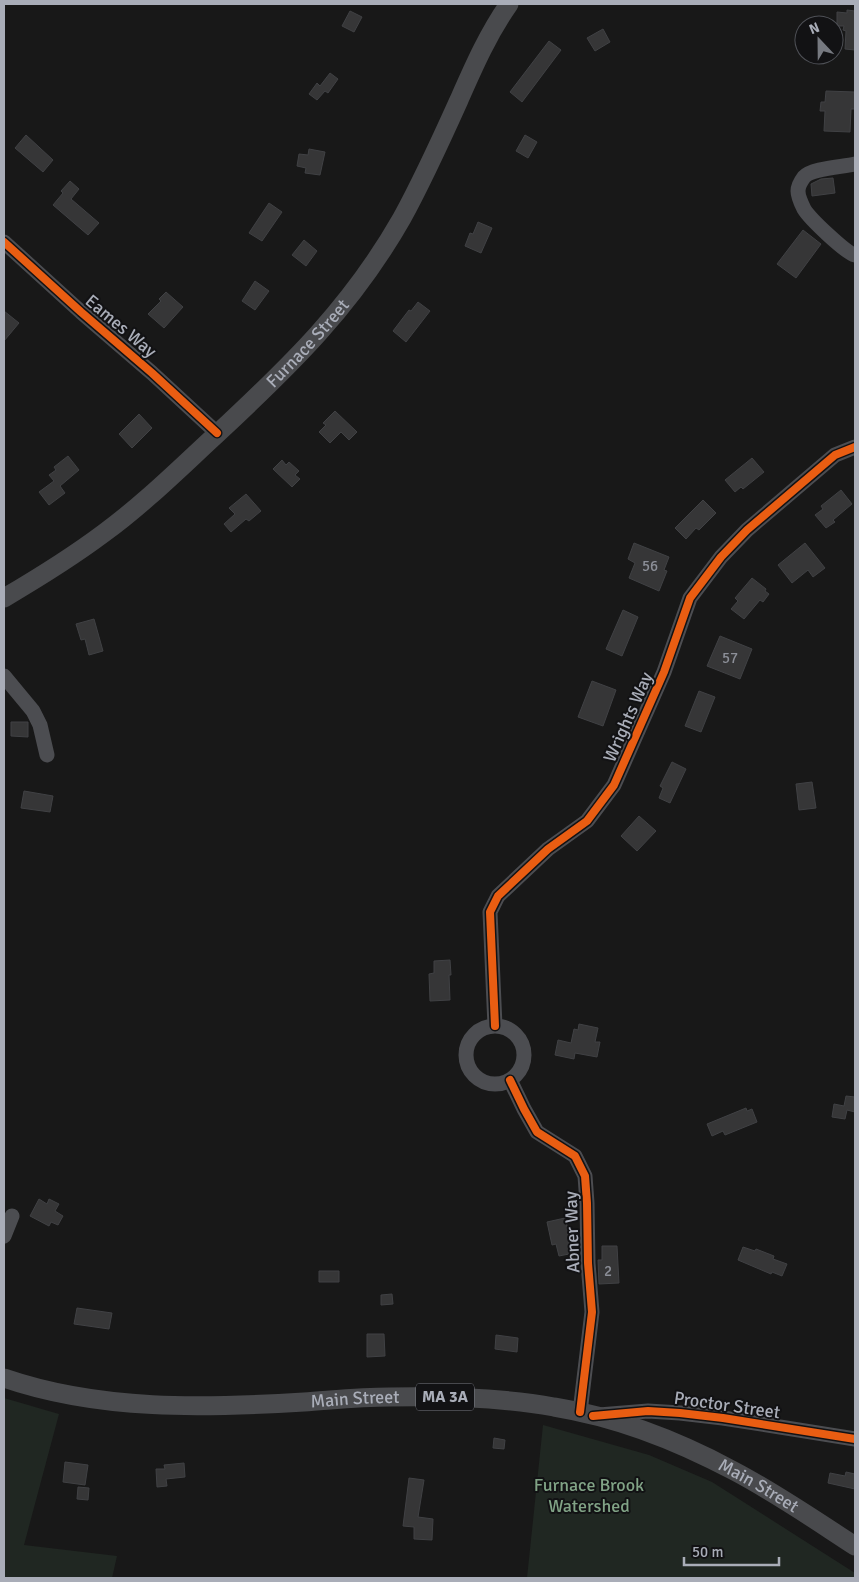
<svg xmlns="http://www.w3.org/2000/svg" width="859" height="1582" viewBox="0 0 859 1582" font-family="Signika,sans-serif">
  <rect width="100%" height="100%" fill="#181818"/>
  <path fill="#202722" d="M4,1398L59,1414L24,1545L117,1556L112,1578H4Z
    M543,1425L649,1455L712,1482L855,1573V1578H527Z"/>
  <path fill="#363637" stroke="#404144" d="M847,10L855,11V50L845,49L846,31L843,30L844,26H837V12L847,13Z
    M350,11L362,17L354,32L342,26Z
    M603,29L610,42L595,51L587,38Z
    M549,41L561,50L522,102L510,92Z
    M330,73L338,79L328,93L325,91L317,100L309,94L317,83L320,86Z
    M826,91L855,92V109H851L850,132L824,131L825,111H820L821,102H825Z
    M26,135L53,160L43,172L15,148Z
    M525,135L537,142L528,158L516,151Z
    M309,149L325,152L320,175L305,173L306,168L297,166L299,154L308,155Z
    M833,178L835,193L812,196L811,184L821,179Z
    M70,181L79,189L71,199L99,223L88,235L53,205L63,193L61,191Z
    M269,203L282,212L262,241L249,233Z
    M478,222L492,228L481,253L465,246L470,233L473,234Z
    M803,230L821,244L796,278L777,264Z
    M304,240L317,251L306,266L292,255Z
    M255,281L269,291L255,310L242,301Z
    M166,292L183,307L164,328L148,314L161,301L159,299Z
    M418,302L430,311L406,342L393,331L409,310L411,311Z
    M4,311L19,323L4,341Z
    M335,411L357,432L349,440L341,432L330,443L319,432L326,425L323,423Z
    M139,414L152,428L132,448L119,434Z
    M68,456L79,470L60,486L65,493L49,505L39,492L54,481L49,475L56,470L54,467Z
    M752,458L764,472L743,489L741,487L735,492L725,480Z
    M282,460L286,465L289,462L299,471L295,475L300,479L292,487L273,469Z
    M841,490L852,504L833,520L835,522L826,528L815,515L823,509L821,506Z
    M246,494L261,511L249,521L246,519L231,532L224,524L235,514L229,508Z
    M703,500L716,513L699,530L696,528L686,539L675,528Z
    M634,543L669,557L664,570L667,571L659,591L629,578L635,563L628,559Z
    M805,543L825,568L813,577L808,570L792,583L778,565Z
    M752,578L766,589L765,591L769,594L763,602L760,600L744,619L731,609L738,601L735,598Z
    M623,610L638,617L622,656L606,649Z
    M94,619L103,651L89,655L85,639L81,640L76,624Z
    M720,636L752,649L740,679L707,666Z
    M592,681L616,690L603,726L578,717Z
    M699,691L715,697L701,732L685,726Z
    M11,722H28V737L11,736Z
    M672,762L686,769L670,803L659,798L663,788L660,786Z
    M812,782L816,808L799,810L796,784Z
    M24,791L53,796L50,812L21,808Z
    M639,816L656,831L637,851L621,836Z
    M450,960L451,975H449L450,1000L430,1001L429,974L434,973V961Z
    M579,1024L598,1028L595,1042H600L597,1057L575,1053L574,1059L555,1055L558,1040L571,1043L574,1029L578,1030Z
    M846,1096L855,1097V1112L847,1110L845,1119L832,1117L834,1104L844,1106Z
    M746,1108L747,1111L752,1109L757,1122L725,1135L723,1131L712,1136L707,1124Z
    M39,1199L47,1204L49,1199L59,1204L55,1211L63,1216L58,1225L51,1222L49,1226L30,1216Z
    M565,1218L574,1253L559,1256L556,1244L552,1245L547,1222Z
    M602,1246H617L619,1283L599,1284L598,1260H602Z
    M743,1247L755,1251L756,1249L774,1256L773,1259L787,1264L782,1276L772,1272L771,1274L738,1260Z
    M319,1271H339V1282H319Z
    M392,1294L393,1304L381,1305V1295Z
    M77,1308L112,1313L109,1329L74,1324Z
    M367,1334H384L385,1356L367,1357Z
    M496,1335L518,1338L517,1352L495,1349Z
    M494,1438L505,1440L504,1449L493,1448Z
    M65,1462L88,1465L85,1485L63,1482Z
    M184,1463L185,1477L166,1479L167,1486L157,1487L156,1469H165L164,1465Z
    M846,1472L855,1474V1489L828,1483L830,1473L845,1476Z
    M409,1478L424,1480L418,1517L433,1519L432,1540L414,1539V1527L403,1526Z
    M78,1487L89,1488L88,1500L77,1499Z"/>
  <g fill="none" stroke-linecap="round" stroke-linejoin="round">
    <path stroke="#4c4d51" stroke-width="15" d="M855,164C843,167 812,168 804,177C801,181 798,187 798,191C798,196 802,205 804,209C810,219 846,253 855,255
      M4,242L81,312L152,373L217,433
      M4,676L33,711L40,725L47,755
      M466 1055a29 29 0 1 1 58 0a29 29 0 1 1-58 0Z
      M495,1026L490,912L498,896L548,849L587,821L614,785L664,672L690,598L721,557L747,530L835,455L855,447
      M510,1080L524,1109L537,1132L575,1156L585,1176L587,1203L588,1263L592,1312L580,1412
      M4,1236L12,1216
      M599,1415L648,1411L680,1413L723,1418L855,1439"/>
    <g stroke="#494a4d" stroke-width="19">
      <path id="s1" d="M4,598C38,578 72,557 104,533C145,503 181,467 218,433C291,365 352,306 402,218C423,180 441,140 459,100C474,66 488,34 509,4"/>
      <path id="s2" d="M4,1378C100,1411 204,1408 304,1402C333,1400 361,1397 389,1397C444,1396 500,1397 554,1407C616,1417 678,1441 734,1471C776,1493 815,1520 855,1546"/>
    </g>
    <defs>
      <path id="cycleway" d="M4,242L81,312L152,373L217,433
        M495,1026L490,912L498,896L548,849L587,821L614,785L664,672L690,598L721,557L747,530L835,455L855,447
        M510,1080L524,1109L537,1132L575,1156L585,1176L587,1203L588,1263L592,1312L580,1412
        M593,1416L648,1411L680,1413L723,1418L855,1439"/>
    </defs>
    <use href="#cycleway" stroke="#121214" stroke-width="11"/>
    <use href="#cycleway" stroke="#e95d12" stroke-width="8"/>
  </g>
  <g text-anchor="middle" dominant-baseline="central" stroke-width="4" stroke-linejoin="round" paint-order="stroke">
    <g font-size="15" fill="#8c8f98">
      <text x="650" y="566">56</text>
      <text x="730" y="658">57</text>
      <text x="608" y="1271">2</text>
    </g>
    <rect fill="#121214" stroke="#7c7e87" stroke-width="1" x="416" y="1383.5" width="58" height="27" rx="4"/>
    <g font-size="16" font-weight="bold" fill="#a9adb8">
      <text x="445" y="1397">MA 3A</text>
    </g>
    <g font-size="18" fill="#a9adb8" stroke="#121214">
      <text transform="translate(121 326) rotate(40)">Eames Way</text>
      <text stroke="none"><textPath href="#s1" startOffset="398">Furnace Street</textPath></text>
      <text transform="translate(628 717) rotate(-66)">Wrights Way</text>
      <text transform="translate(572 1232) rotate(-92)">Abner Way</text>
      <text stroke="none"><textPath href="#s2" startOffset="354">Main Street</textPath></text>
      <text transform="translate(727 1405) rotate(8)">Proctor Street</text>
      <text stroke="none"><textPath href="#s2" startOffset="774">Main Street</textPath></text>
    </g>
    <g font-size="18" fill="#81a386" stroke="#121214">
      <text x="589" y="1485">Furnace Brook<tspan x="589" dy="21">Watershed</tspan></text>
    </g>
  </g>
  <rect width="859" height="1582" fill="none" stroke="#a9adb8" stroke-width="10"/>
  <g transform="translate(819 40) rotate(338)"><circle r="24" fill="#121214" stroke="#4e5056"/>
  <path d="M0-4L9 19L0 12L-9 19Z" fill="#767980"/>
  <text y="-8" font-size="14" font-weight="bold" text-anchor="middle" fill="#a9adb8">N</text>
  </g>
  <path d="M684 1557v8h95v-8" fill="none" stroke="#a9adb8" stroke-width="2.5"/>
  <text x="692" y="1557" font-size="15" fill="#a9adb8" stroke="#121214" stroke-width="4" paint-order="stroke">50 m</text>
</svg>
